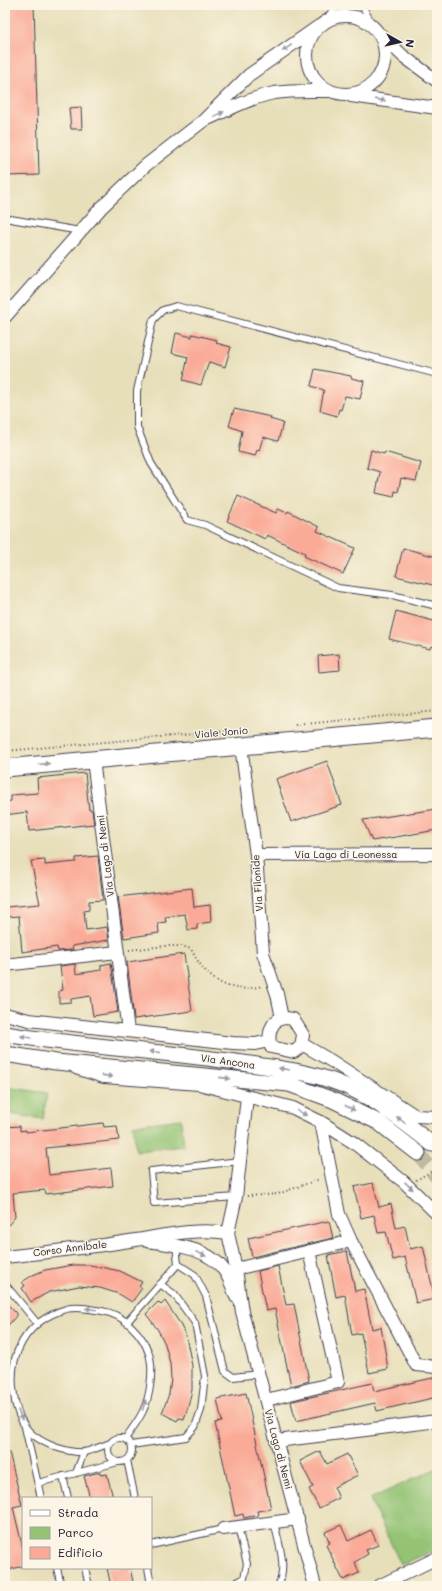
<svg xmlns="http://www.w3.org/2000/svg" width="442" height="1591" viewBox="0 0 442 1591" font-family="Mali,sans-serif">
  <rect width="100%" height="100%" fill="#fcf5e5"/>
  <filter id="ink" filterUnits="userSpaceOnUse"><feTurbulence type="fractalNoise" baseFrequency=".025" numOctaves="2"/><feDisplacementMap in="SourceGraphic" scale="8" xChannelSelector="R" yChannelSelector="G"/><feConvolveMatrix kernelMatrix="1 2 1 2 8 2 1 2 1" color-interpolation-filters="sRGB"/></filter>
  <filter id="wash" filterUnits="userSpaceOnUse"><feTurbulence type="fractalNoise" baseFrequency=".012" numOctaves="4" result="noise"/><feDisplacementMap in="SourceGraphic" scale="16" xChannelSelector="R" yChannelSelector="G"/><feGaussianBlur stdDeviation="0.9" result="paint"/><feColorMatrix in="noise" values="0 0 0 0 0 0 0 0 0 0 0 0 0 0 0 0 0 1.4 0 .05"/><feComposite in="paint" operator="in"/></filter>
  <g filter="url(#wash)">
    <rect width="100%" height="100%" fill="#e7dfba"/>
    <path fill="#93c373" stroke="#5a7257" d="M5,1087L47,1093L43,1119L5,1113Z
      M181,1119L184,1146L136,1151L133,1125Z
      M437,1468V1549L401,1565L370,1499Z"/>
    <g id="blocks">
      <path fill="#faaa97" d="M5,5H34L39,175L7,176Z
        M81,107L82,129H71L69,108Z
        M176,333L192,337V334L217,340L216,343L231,347L225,367L209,362L201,385L183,380L188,357L172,353Z
        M315,369L351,376V378L364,381L360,399L345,396L341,410L339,409L337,416L320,411L324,390L311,386Z
        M234,409L271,417L270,419L283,423L278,441L263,437L259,451L257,450L255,456L238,452L242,431L229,426Z
        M371,450L384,454L385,452L421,463L416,481L401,478L398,492L395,491L394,497L376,493L380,472L367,468Z
        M238,496L276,513L278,509L287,513L288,511L319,527L317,531L355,548L343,574L304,556L305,553L267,535L265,539L227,521Z
        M403,548L437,557V586L396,576Z
        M396,611L437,622V647L431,646L430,649L389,639Z
        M339,654L340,670L319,672L318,656Z
        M327,761L342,805L291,822L276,779Z
        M85,773L89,810H92L94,824L29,831L27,812L5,815V802L11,801V795L38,793L37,778Z
        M437,809V830L372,841L363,820Z
        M98,856L103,900L89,901V910L84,911L86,930L107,927L109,940L72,946L73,950L58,951L57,947L22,952L19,916L7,917L6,907L40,904L31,861L45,860V865L76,862V858Z
        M192,888L194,907L210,905L211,922L197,924V929L188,930L185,914L165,917L166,922L158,923L159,933L124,938L118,897Z
        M184,954L192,1011L134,1019L127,962Z
        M111,963L118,1012L93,1016L90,996L71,999V1002L59,1003V991L63,990L60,966L75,964L76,974L101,970V965Z
        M103,1123L104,1127L117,1126L119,1140L46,1148L49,1175L111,1168L113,1186L46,1194L45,1190L13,1193L15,1217L5,1229V1139H7L5,1127L20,1126V1131L26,1130V1132Z
        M373,1183L379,1207L391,1204L396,1228L405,1226L410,1249L423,1246L435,1299L416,1303L405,1257L393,1260L386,1232L378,1233L374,1215L361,1218L354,1187Z
        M329,1221L333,1238L252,1257L248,1238Z
        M347,1251L355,1291L364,1289L372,1329L381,1327L388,1369L369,1373L361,1333L352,1335L345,1295L336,1297L328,1255Z
        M73,1265H90L120,1271L142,1282L139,1286L142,1288L132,1302L119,1294L100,1288L79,1286L49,1292L31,1302L22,1288L25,1286L22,1282L33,1275L45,1270Z
        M278,1266L286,1305L294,1304L309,1381L291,1386L275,1309L266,1311L258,1271Z
        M165,1301L179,1322L186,1336L192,1366V1390L188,1407L184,1419L179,1418L177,1421L162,1413L169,1394L171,1379L170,1363L165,1344L158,1330L146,1314L158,1302L161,1305Z
        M5,1302L16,1313V1316L5,1329Z
        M437,1377V1397L377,1411L375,1403L296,1421L291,1402L293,1401L372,1383L374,1391Z
        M246,1393L271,1509L257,1511L258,1515L244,1518L243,1514L235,1516L215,1423L222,1422L217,1399Z
        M320,1451L327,1464L347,1454L358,1475L334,1487L339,1498L319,1508L309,1489L313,1487L300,1461Z
        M5,1452H9L22,1505L13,1507L23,1549V1566L5,1571Z
        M100,1472L101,1475L107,1474L113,1498H90L84,1476Z
        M341,1525L348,1541L371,1530L378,1545L366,1550L368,1554L355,1562L359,1573L343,1580L326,1545L330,1543L325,1532Z
        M107,1568H130L134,1586H111Z"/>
    </g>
  </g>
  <g filter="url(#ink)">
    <use href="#blocks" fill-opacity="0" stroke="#403e4e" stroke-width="1"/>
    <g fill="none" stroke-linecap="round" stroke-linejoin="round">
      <path stroke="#c0b9a1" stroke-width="15" stroke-dasharray="15 8" stroke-linecap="butt" d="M418,1153L437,1177"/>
      <defs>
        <path id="service" d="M362,5L374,28
          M324,23L336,5
          M5,218L80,231
          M437,374L176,306L163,310L153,320L137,391V427L151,463L187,520L205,525L338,588L392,595L437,606
          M236,1197L154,1203L151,1171L240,1161
          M176,1245L178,1264L195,1275L206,1296L225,1371L233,1377L259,1374
          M5,1284L37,1323
          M127,1322L178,1264
          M25,1427L41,1498
          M108 1450a12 12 0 1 1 24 0a12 12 0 1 1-24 0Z
          M110,1443C102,1446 93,1450 84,1452C74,1453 64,1450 55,1447C45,1443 31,1436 25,1426C19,1418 15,1405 14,1395C7,1355 26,1321 66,1309C77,1306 91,1309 102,1311C123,1314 143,1334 149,1354C154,1369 150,1397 143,1411C139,1420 131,1430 125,1439
          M131,1445L186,1437L195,1427L201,1410L205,1376L195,1323L174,1294L160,1284
          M127,1460L135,1498
          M76,1473L84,1452
          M63,1476L68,1498
          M38,1483L118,1462
          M274,1522C278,1541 288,1567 278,1586
          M151,1545L223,1529
          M57,1568L61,1586
          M85,1568L89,1586
          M148,1568L151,1585
          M231,1586L244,1578L247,1564L238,1527"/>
        <path id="minor" d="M307 55a39 39 0 1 1 78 0a39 39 0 1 1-78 0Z
          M319,26L249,75L203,121C226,111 249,98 274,93C293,90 311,91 330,91
          M381,35L403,56L437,81
          M351,96L437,108
          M5,317L101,208L145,166L203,121
          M241,746L256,855L263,953L277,994L282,1018
          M93,760L128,1031
          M256,855L437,854
          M5,965L117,952
          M5,1014L29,1020L233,1043L255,1044L269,1041
          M286,1018L293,1019L303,1035L301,1046L294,1052L271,1047C267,1035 271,1018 286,1018Z
          M302,1044L333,1062L416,1116L437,1117
          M76,1068L104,1077L199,1084L293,1108L321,1122L354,1143L404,1182L437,1214
          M247,1097L236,1197L228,1233L236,1269L242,1312L315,1586
          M321,1122L339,1214L351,1241L416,1365L437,1367
          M147,1241C174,1245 210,1247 226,1273C230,1280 233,1289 236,1297
          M5,1257C49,1252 93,1247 136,1240C167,1235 197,1228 228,1233
          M236,1269L351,1241
          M266,1400L338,1382L309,1251
          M277,1441L437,1421
          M223,1529L298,1519
          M379,1586L437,1558"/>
        <path id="tertiary" d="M5,1034C84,1047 164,1051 243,1063C275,1068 308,1071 338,1083C373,1096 403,1122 432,1144
          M5,1054L56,1062L289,1084L333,1100L378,1122L418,1153"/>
        <path id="secondary" d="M5,768L437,728"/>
      </defs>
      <use href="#service" stroke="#403e4e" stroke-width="8"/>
      <use href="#minor" stroke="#403e4e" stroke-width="14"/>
      <use href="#tertiary" stroke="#403e4e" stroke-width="17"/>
      <use href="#secondary" stroke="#403e4e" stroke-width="19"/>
      <path stroke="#403e4e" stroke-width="2" stroke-dasharray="1 3" stroke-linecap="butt" d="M295,725L437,711
        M5,751L251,729
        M129,950L165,946H182L191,949C206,979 228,995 262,986
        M247,1196L278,1194L320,1179"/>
      <use href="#service" stroke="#fff" stroke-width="6"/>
      <use href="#minor" stroke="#fff" stroke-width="12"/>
      <use href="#tertiary" stroke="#fff" stroke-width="15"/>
      <use href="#secondary" stroke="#fff" stroke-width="17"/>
      <path stroke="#403e4e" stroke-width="2" stroke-dasharray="1 3" stroke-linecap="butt" d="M416,1180L437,1168"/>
    </g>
    <defs><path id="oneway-solid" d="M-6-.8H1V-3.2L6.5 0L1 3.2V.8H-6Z"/></defs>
    <g fill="#9c9ca7">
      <use href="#oneway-solid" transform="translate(287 48) rotate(145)"/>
      <use href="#oneway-solid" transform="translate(380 100) rotate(8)"/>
      <use href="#oneway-solid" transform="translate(219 114) rotate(-24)"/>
      <use href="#oneway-solid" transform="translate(44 764) rotate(-5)"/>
      <use href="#oneway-solid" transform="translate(26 1037) rotate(-170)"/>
      <use href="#oneway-solid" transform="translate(155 1052) rotate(-174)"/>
      <use href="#oneway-solid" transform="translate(284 1069) rotate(-171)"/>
      <use href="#oneway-solid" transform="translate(107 1076) rotate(8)"/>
      <use href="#oneway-solid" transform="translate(225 1078) rotate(6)"/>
      <use href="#oneway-solid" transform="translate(350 1108) rotate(27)"/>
      <use href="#oneway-solid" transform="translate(302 1113) rotate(27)"/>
      <use href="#oneway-solid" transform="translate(401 1120) rotate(-143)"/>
      <use href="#oneway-solid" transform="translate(409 1186) rotate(43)"/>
      <use href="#oneway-solid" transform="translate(201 1254) rotate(24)"/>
      <use href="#oneway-solid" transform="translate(91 1309) rotate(-173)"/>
      <use href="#oneway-solid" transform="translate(144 1405) rotate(-73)"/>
      <use href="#oneway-solid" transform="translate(20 1415) rotate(67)"/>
    </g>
  </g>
  <g text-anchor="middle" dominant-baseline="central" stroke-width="3" stroke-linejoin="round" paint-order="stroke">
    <g font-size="10" fill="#22223b" stroke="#fcf5e5">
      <text transform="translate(221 732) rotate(-5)">Viale Jonio</text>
      <text x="346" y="854">Via Lago di Leonessa</text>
      <text transform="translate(105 856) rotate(-97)">Via Lago di Nemi</text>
      <text transform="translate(257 883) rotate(-94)">Via Filonide</text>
      <text transform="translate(228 1061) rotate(8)">Via Ancona</text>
      <text transform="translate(70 1248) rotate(-7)">Corso Annibale</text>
      <text transform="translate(279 1449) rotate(75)">Via Lago di Nemi</text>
    </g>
  </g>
  <rect width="442" height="1591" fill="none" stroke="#fcf5e5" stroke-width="20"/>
  <rect x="22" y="1497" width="130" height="72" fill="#fcf5e5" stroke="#a5a1a1"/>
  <rect x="30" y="1510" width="20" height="6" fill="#ffffff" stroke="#a5a1a1"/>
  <text x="58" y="1517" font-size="12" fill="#22223b">Strada</text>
  <rect x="30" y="1527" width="20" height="12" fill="#93c373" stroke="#a5a1a1"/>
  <text x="58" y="1537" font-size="12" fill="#22223b">Parco</text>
  <rect x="30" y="1547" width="20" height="12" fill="#faaa97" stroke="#a5a1a1"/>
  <text x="58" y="1557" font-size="12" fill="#22223b">Edificio</text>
  <g transform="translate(400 42) rotate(98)" stroke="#fcf5e5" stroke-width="3" paint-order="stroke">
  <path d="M0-3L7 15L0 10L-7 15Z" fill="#22223b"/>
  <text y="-6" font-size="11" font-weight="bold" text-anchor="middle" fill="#22223b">N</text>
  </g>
</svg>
